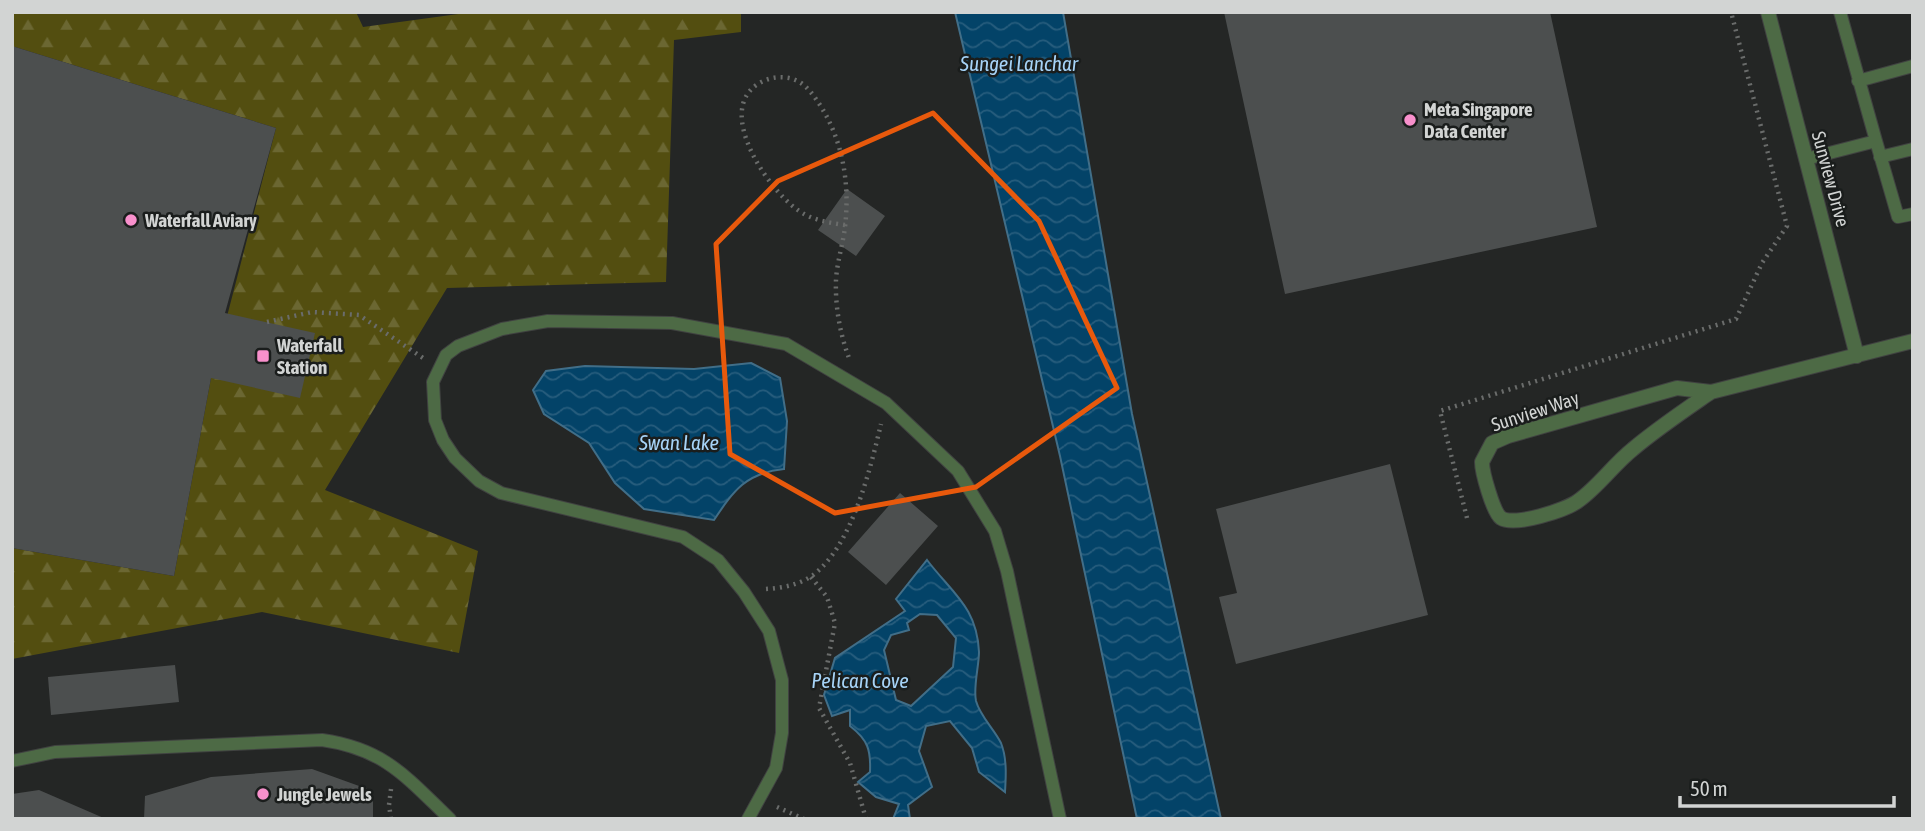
<svg xmlns="http://www.w3.org/2000/svg" width="1925" height="831" viewBox="0 0 1925 831" font-family="'Asap Condensed',sans-serif">
  <defs>
    <pattern id="forest-firs" width="22" height="20" patternUnits="userSpaceOnUse" patternTransform="scale(1.75)"><rect width="22" height="20" fill="#534e10"/><path d="M5 1l3.5 6h-7zM16 11l3.5 6h-7z" fill="#6b6732"/></pattern>
    <pattern id="water-waves" width="16" height="10" patternUnits="userSpaceOnUse" patternTransform="scale(1.75)"><rect width="16" height="10" fill="#034368"/><path d="M0 5q4-4 8 0t8 0" fill="none" stroke="#275d7d"/></pattern>
  </defs>
  <rect width="100%" height="100%" fill="#242625"/>
  <path fill="url(#forest-firs)" d="M12,12H356L363,27L473,12H741V32L674,40L666,282L447,288L325,490L478,551L459,653L262,612L12,659V548L174,576L211,378L276,128L12,46Z"/>
  <path fill="url(#water-waves)" stroke="#416e88" stroke-width="2" fill-rule="evenodd" d="M955,12H1063L1132,414L1221,819H1137L1060,456Z
    M751,363L780,378L787,421L784,469C746,473 734,490 714,520L644,509L615,483L589,443L544,414L533,390L546,371L585,366L694,369Z
    M927,560C952,593 977,607 979,652C979,666 973,687 976,701C980,716 994,729 1001,743C1007,758 1006,776 1005,792L979,772L972,748L950,721L926,726L919,751L932,787L908,805L910,819H893L899,804L876,797L858,782L870,772C871,750 868,740 850,726V710L832,716L824,695L835,658L905,611L896,599ZM920,614L937,615L956,638L953,667L911,706L896,700L884,650L891,635L909,630L907,623Z"/>
  <path fill="#4c4f4f" d="M1224,12H1550L1597,227L1285,294Z
    M12,46L276,128L225,313L315,333L300,398L211,378L174,576L12,548Z
    M847,189L885,216L856,256L818,230Z
    M1390,464L1428,615L1236,664L1219,597L1237,593L1216,509Z
    M900,493L938,526L886,585L848,552Z
    M175,665L179,702L51,715L48,677Z
    M312,769L373,791V819H144L145,796L211,777Z
    M39,790L106,819H12V794Z"/>
  <g fill="none" stroke-linecap="round" stroke-linejoin="round">
    <defs>
      <path id="lane" d="M1840,12L1876,141
        M1858,81L1913,66
        M1880,157L1913,149
        M1806,159L1876,141L1898,217L1913,214
        M12,761L55,752L322,740C385,749 406,777 450,819
        M748,819L776,768L782,733V680L769,631L744,592L718,560L683,537L501,493L479,481L455,458L443,440L435,420L433,382L446,355L458,346L502,329L548,321L672,323L786,344L886,403L958,471L995,531L1007,571L1060,819"/>
      <path id="street" d="M1768,12L1857,356
        M1711,392C1685,410 1658,428 1633,449C1613,465 1598,487 1578,501C1566,510 1514,527 1501,518C1493,512 1482,472 1482,462L1492,443L1508,436L1677,388L1711,392L1913,341"/>
    </defs>
    <use href="#lane" stroke="#404241" stroke-width="14"/>
    <use href="#street" stroke="#404241" stroke-width="16"/>
    <path stroke="#6a6c6b" stroke-width="4.5" stroke-dasharray="2 5" stroke-linecap="butt" d="M845,225C831,223 817,221 804,214C772,197 713,112 758,84C767,78 778,76 789,78C804,81 812,93 820,105C843,141 850,184 845,227C843,244 837,262 836,280C835,306 840,334 849,358
      M267,322L312,312L359,315L423,358
      M1467,518L1440,411L1736,319L1762,263L1787,226L1731,12
      M811,577L827,597L835,623L819,708L850,763L866,819
      M766,589C782,588 799,585 813,575C852,546 870,470 881,424
      M391,789L389,805L391,819
      M777,807L804,819"/>
    <use href="#lane" stroke="#4d6a45" stroke-width="12"/>
    <use href="#street" stroke="#4d6a45" stroke-width="14"/>
  </g>
  <path fill="none" stroke="#e8590c" stroke-width="5" stroke-linejoin="round" d="M933,113L1039,221L1117,388L976,487L835,513L730,454L716,244L778,181Z"/>
  <g fill="#f890cc" stroke="#1a1d1c" stroke-width="2.5">
    <circle cx="1410" cy="120" r="7"/>
    <circle cx="131" cy="220" r="7"/>
    <rect x="256" y="349" width="14" height="14" rx="3.5"/>
    <circle cx="263" cy="794" r="7"/>
  </g>
  <g text-anchor="middle" dominant-baseline="central" stroke-width="5" stroke-linejoin="round" paint-order="stroke">
    <g font-size="19" font-weight="bold" fill="#d2d4d3" stroke="#1a1d1c" text-anchor="start">
      <text x="1424" y="109">Meta Singapore<tspan x="1424" dy="22">Data Center</tspan></text>
      <text x="145" y="220">Waterfall Aviary</text>
      <text x="277" y="345">Waterfall<tspan x="277" dy="22">Station</tspan></text>
      <text x="277" y="794">Jungle Jewels</text>
    </g>
    <g font-size="19" fill="#d2d4d3" stroke="#1a1d1c">
      <text transform="translate(1831 179) rotate(75)">Sunview Drive</text>
      <text transform="translate(1535 411) rotate(-18)">Sunview Way</text>
    </g>
    <g font-size="21" font-style="italic" fill="#a6d3f7" stroke="#1a1d1c">
      <text x="1019" y="63">Sungei Lanchar</text>
      <text x="679" y="442">Swan Lake</text>
      <text x="860" y="680">Pelican Cove</text>
    </g>
  </g>
  <rect width="1925" height="831" fill="none" stroke="#d2d4d3" stroke-width="28"/>
  <path d="M1680 796v10h214v-10" fill="none" stroke="#d2d4d3" stroke-width="3.5"/>
  <text x="1690" y="796" font-size="21" fill="#d2d4d3" stroke="#1a1d1c" stroke-width="5" paint-order="stroke">50 m</text>
</svg>
